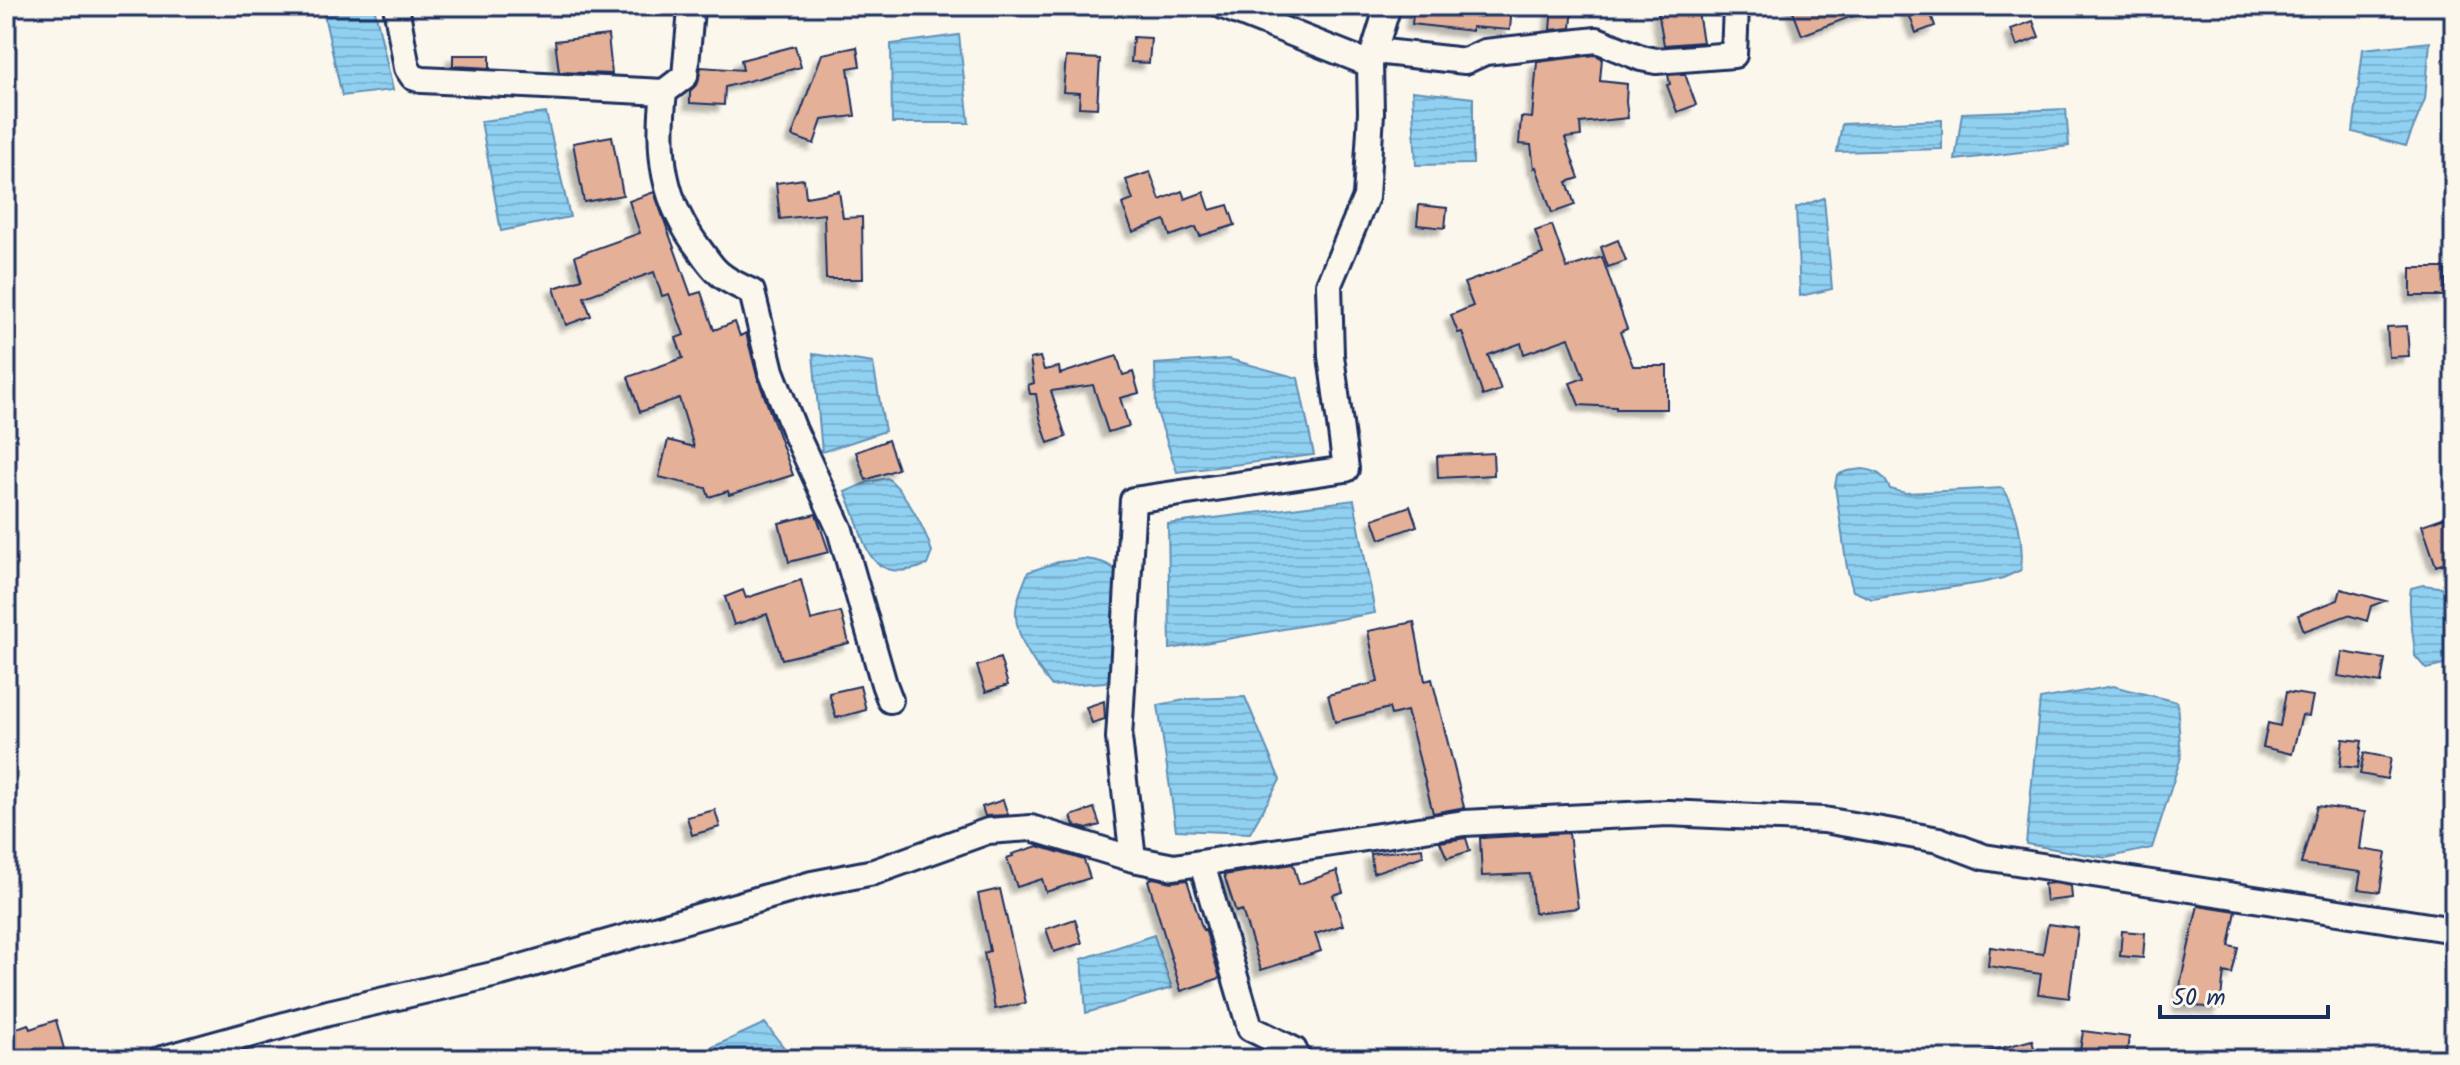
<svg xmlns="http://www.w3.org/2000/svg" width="2460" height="1065" viewBox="0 0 2460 1065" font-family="Kalam,sans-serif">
  <defs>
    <pattern id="water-rules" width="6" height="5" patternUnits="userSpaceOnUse" patternTransform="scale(2)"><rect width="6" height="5" fill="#90d0f1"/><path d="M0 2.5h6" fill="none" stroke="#7cb3d1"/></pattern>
    <filter id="shadow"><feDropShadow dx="-6" dy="6" stdDeviation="2" flood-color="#0004"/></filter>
  </defs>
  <rect width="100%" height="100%" fill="#fbf7ec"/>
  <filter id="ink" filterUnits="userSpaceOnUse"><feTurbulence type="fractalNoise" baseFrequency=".0125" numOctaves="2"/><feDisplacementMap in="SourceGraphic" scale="16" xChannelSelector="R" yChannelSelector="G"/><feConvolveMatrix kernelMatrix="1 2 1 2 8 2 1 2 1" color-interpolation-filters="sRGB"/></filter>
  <g filter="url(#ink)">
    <path fill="url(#water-rules)" stroke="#6190b6" stroke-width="2" d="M322,6H374L393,90L342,96Z
      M959,35L969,123H892L891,44Z
      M2430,42L2425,99L2406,146L2353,132L2363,49Z
      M1412,91L1473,98V164L1416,165Z
      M2066,109L2069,146L1955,160L1962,113Z
      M546,113L570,217L501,231L481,121Z
      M1942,120V149L1837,152L1842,124Z
      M1824,198L1832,289L1800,296L1796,208Z
      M813,354L873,363L885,431L822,452Z
      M1229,359L1298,378L1314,455L1177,472L1156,409L1155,364Z
      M1862,469C1876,470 1884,475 1890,489L1905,493L2003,488C2018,511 2024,542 2021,570L2003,578L1981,583L1872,599L1853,591L1847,568L1835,486L1837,475L1847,471Z
      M887,478C904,489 926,531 932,552L927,565C861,589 867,535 845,492L868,482Z
      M1354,500L1375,613L1170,649L1168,524Z
      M1083,559C1096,560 1109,562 1118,573L1121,669L1105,682L1052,686C1036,667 1014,636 1016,610C1017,597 1024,584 1028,572L1058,562Z
      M2423,585L2454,589V663L2426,669L2415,656C2414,634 2407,610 2411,588Z
      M2113,686L2177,702L2181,757L2152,848L2106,858L2026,844L2040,699Z
      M1245,697L1280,780L1250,833L1176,830L1158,705L1190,699Z
      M1154,935L1172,988L1086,1013L1082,959Z
      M765,1023L785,1049L786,1059H709L706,1050Z"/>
    <path fill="#e4b098" stroke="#1b2f5e" stroke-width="2" filter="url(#shadow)" d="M1414,6H1512L1510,30L1472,27V31L1412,24Z
      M1552,6L1573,7L1571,28L1550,30Z
      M1697,6L1703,42L1664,45L1658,11Z
      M1791,6H1874V8L1802,35Z
      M1906,6H1928L1935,26L1916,33Z
      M2033,21L2039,37L2017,46L2011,29Z
      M608,35L612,74L559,72L555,41Z
      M1133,37L1151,38L1149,63L1131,62Z
      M795,46L801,67L725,87L724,105L690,103V91L698,83L701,67L743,70L741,60Z
      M857,47L860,66L848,68L855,116L822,120L814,144L792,136L822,54Z
      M453,55H490V68L453,66Z
      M1595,55L1602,58L1600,81L1627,84L1626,101L1628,118L1580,123L1581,136L1565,138L1579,178L1567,182L1575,205L1552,213L1536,167L1534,168L1531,145L1519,144L1521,117L1532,118L1537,62Z
      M1066,57L1100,59L1097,108L1079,107L1080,93L1063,92Z
      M1685,74L1696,105L1677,112L1667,85L1670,84L1668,75Z
      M612,136L623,195L584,202L573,143Z
      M1150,172L1160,200L1182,191L1185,199L1204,192L1210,210L1228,205L1235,225L1200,236L1196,227L1170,236L1165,220L1133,232L1122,204L1133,200L1126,180Z
      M804,179L806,197L839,191L843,218L862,217L863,279H826L824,214L780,219L776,183Z
      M654,192L691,295L701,292L714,330L735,322L740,336L746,333L757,376L793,475L729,495L728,491L709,497L706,488L659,477L668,440L694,447L679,398L640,412L628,377L683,358L676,338L684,335L669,294L662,296L654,272L584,297L591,316L566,325L554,288L582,279L575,256L640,233L629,201Z
      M1419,205L1447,208L1445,228L1417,225Z
      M1552,225L1567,268L1602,257L1627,329L1620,332L1633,366H1667V409H1616V407L1579,405L1570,383L1584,378L1569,338L1524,354L1521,343L1488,355L1501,390L1483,396L1462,332L1458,333L1451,315L1473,306L1464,283L1543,254L1535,231Z
      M1618,240L1626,261L1608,267L1601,247Z
      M2411,268H2445V296H2411Z
      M2407,326L2409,356L2389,357L2387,327Z
      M1117,356L1123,375L1133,372L1139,393L1120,398L1129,426L1108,432L1093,385L1051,391L1066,437L1048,443L1040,418L1036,394H1030L1028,385L1034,383L1030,359L1040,357L1044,370L1059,367L1060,374Z
      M888,440L898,469L866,480L856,452Z
      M1493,453L1494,475L1438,478L1437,456Z
      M1410,506L1417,526L1380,539L1373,519Z
      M816,514L829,552L789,562L779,523Z
      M2454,514V560L2436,566L2422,525Z
      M801,580L811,620L841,612L849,643L782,659L767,614L734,625L725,597L743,590L746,598Z
      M2341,589L2385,601L2371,606L2367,621L2348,615L2304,631L2298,615L2338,600Z
      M1414,622L1425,681L1432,679L1464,807L1460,808L1433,813L1407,711L1391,715L1389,708L1335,722L1328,695L1378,682L1368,631Z
      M2342,652L2385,659L2381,683L2338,676Z
      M1000,658L1008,685L986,692L977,666Z
      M860,686L866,710L836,718L829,693Z
      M2286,692L2313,696L2309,716L2302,715L2292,754L2263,747L2268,723L2280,726Z
      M1104,701L1105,719L1092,723L1086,707Z
      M2343,739L2362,741L2358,768L2340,766Z
      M2364,753L2391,758L2387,779L2360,774Z
      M1003,800L1008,815L985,816L982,807Z
      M2317,806L2365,812L2360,849L2386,853L2380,892L2358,889L2361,872L2301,864Z
      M1094,808L1100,825L1087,829L1074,825L1071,816Z
      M715,810L720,827L692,835L687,817Z
      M1569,833L1578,908L1534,913L1530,874L1482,876L1480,838Z
      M1466,838L1470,851L1447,858L1440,842Z
      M1038,846L1084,860L1090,878L1046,892L1042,879L1017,887L1007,858L1013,856L1012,854Z
      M1422,848L1423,856L1373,873L1371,854Z
      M1293,864L1299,884L1337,871L1343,892L1333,895L1343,925L1315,934L1321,951L1261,970L1242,910L1236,912L1224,875Z
      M1153,878L1172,882L1187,880L1203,930L1205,929L1220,978L1181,991L1148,880Z
      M2054,883L2071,886L2072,898L2046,901L2044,884Z
      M1000,889L1026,1003L995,1009L984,953L990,951L978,894Z
      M2198,905L2236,911L2229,946L2238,948L2232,974L2224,972L2220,1008L2179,1005L2181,980Z
      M1075,919L1082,943L1054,952L1046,929Z
      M2048,924L2078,928L2069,998L2038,994L2041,974L1988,966L1990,947L2043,954Z
      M2122,931L2145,933L2143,958L2120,956Z
      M56,1020L64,1049L36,1059H6V1038L11,1036L9,1031L28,1024L30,1029Z
      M2083,1031L2129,1037L2126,1059L2079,1058Z
      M2032,1040L2036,1056L2026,1059H1983V1053Z"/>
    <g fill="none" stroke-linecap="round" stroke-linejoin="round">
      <defs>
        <path id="minor" d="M396,6L407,68L413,77L422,80L664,92L685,76L691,10L694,6
          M1223,6L1370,64
          M1375,51L1465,61L1485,52L1597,40L1641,58L1656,61L1734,55L1736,6
          M664,92C657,152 662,201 700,250C706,258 712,268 720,274C729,282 742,287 752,292L771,371L794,430L840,530L884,684L890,700
          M1133,859L1119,738L1133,500L1346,469L1331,356L1329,284L1366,197L1371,113L1370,64L1388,6
          M1202,864L1250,1028L1294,1050L1298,1059
          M162,1059L328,1013L501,973L812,884L874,872L988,831L1031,828L1133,859L1174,867L1464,823L1668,813L1824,820L1939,840L1984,857L2454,930"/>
      </defs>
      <use href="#minor" stroke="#1b2f5e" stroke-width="30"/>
      <use href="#minor" stroke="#fbf7ec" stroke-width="24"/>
    </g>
  </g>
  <rect width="2460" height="1065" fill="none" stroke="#fbf7ec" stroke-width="32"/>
  <rect x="16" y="16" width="2428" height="1033" fill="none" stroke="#1b2f5e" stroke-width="3" filter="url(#ink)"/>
  <path d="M2160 1005v12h168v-12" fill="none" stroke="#1b2f5e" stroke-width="4"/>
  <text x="2172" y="1005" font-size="24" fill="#1b2f5e" stroke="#fbf7ec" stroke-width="6" paint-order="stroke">50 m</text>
</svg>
